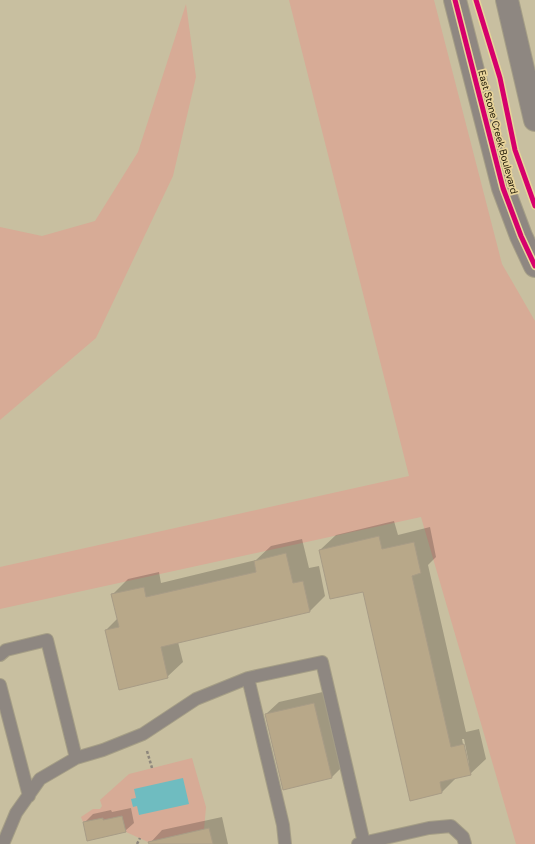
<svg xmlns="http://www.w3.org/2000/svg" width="535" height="844" viewBox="0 0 535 844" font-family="'DM Sans',sans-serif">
  <rect width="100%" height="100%" fill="#c8bfa0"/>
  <path fill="#d7ab96" d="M289,0H434L502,264L535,321V844H516L421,517L0,609V567L409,476Z
    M186,4L196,77L173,176L96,338L0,420V227L42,236L95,221L138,152Z
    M192,758L206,807L204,830L148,842L126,832L122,816L103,820L102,818L83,822L81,817L93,809H100L102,806L100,800L129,774Z"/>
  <path fill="#6fbcc0" d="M183,778L189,804L139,815L137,806L133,807L131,799L136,798L134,789Z"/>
  <path fill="#0003" fill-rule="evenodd" d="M394,521L398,535L430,527L436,557L428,565L466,732L479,729L486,759L470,774L457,777L442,792L363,591L320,550L336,535ZM462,739H464L469,764H467Z
    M302,539L309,568L319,566L325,596L310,611L178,642L183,662L167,677L106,630L118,618L112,595L128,579L159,572L161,583L256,560L271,546Z
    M327,691L344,765L331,778L266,714L279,702Z
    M131,808L134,823L125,831L84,823L93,814L111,810L112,812Z
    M222,817L228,844H150V843L162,830Z"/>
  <path fill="#b8a889" stroke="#a89c86" d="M379,536L382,549L414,542L421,573L412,576L451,747L464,744L471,775L440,782L442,793L410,801L363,592L330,599L319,550Z
    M286,553L293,583L303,581L310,612L161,647L168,678L119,690L105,630L119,627L111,594L144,587L146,597L256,572L254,561Z
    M314,703L332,778L283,790L265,714Z
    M122,816L126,832L87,841L83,822L103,818V820Z
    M209,828L213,844H149L148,842Z"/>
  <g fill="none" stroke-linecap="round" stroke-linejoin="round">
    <defs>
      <path id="service" d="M0,655L6,650L47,640L76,758
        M248,678L283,825L285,844
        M0,685L29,796
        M3,844L16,813L40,779L76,758L103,750L143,734L196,699L248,678L322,662L364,843
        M358,844L429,828L451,826L463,837L465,844"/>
      <path id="minor" d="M455,0L503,188L521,236L535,266
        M507,0L535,120"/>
    </defs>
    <use href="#service" stroke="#a59e86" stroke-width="14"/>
    <use href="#minor" stroke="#a59e86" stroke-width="24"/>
    <path stroke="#8d867c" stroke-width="2.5" stroke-dasharray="3 2" stroke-linecap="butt" d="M147,751L152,768
      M137,844L140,838"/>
    <use href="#service" stroke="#8e8781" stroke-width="12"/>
    <use href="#minor" stroke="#8e8781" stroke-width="22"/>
    <defs>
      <path id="cycleway" d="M455,0L503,188L521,236L535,266
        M476,0L500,78L515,150L535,206"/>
    </defs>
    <use href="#cycleway" stroke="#e8d49a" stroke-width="8"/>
    <use href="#cycleway" stroke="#d6006c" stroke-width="5"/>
  </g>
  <g text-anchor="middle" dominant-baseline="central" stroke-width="3.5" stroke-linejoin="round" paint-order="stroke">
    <g font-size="10" fill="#1a1300" stroke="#e8d49a">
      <text transform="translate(498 132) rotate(75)">East Stone Creek Boulevard</text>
    </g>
  </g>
</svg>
